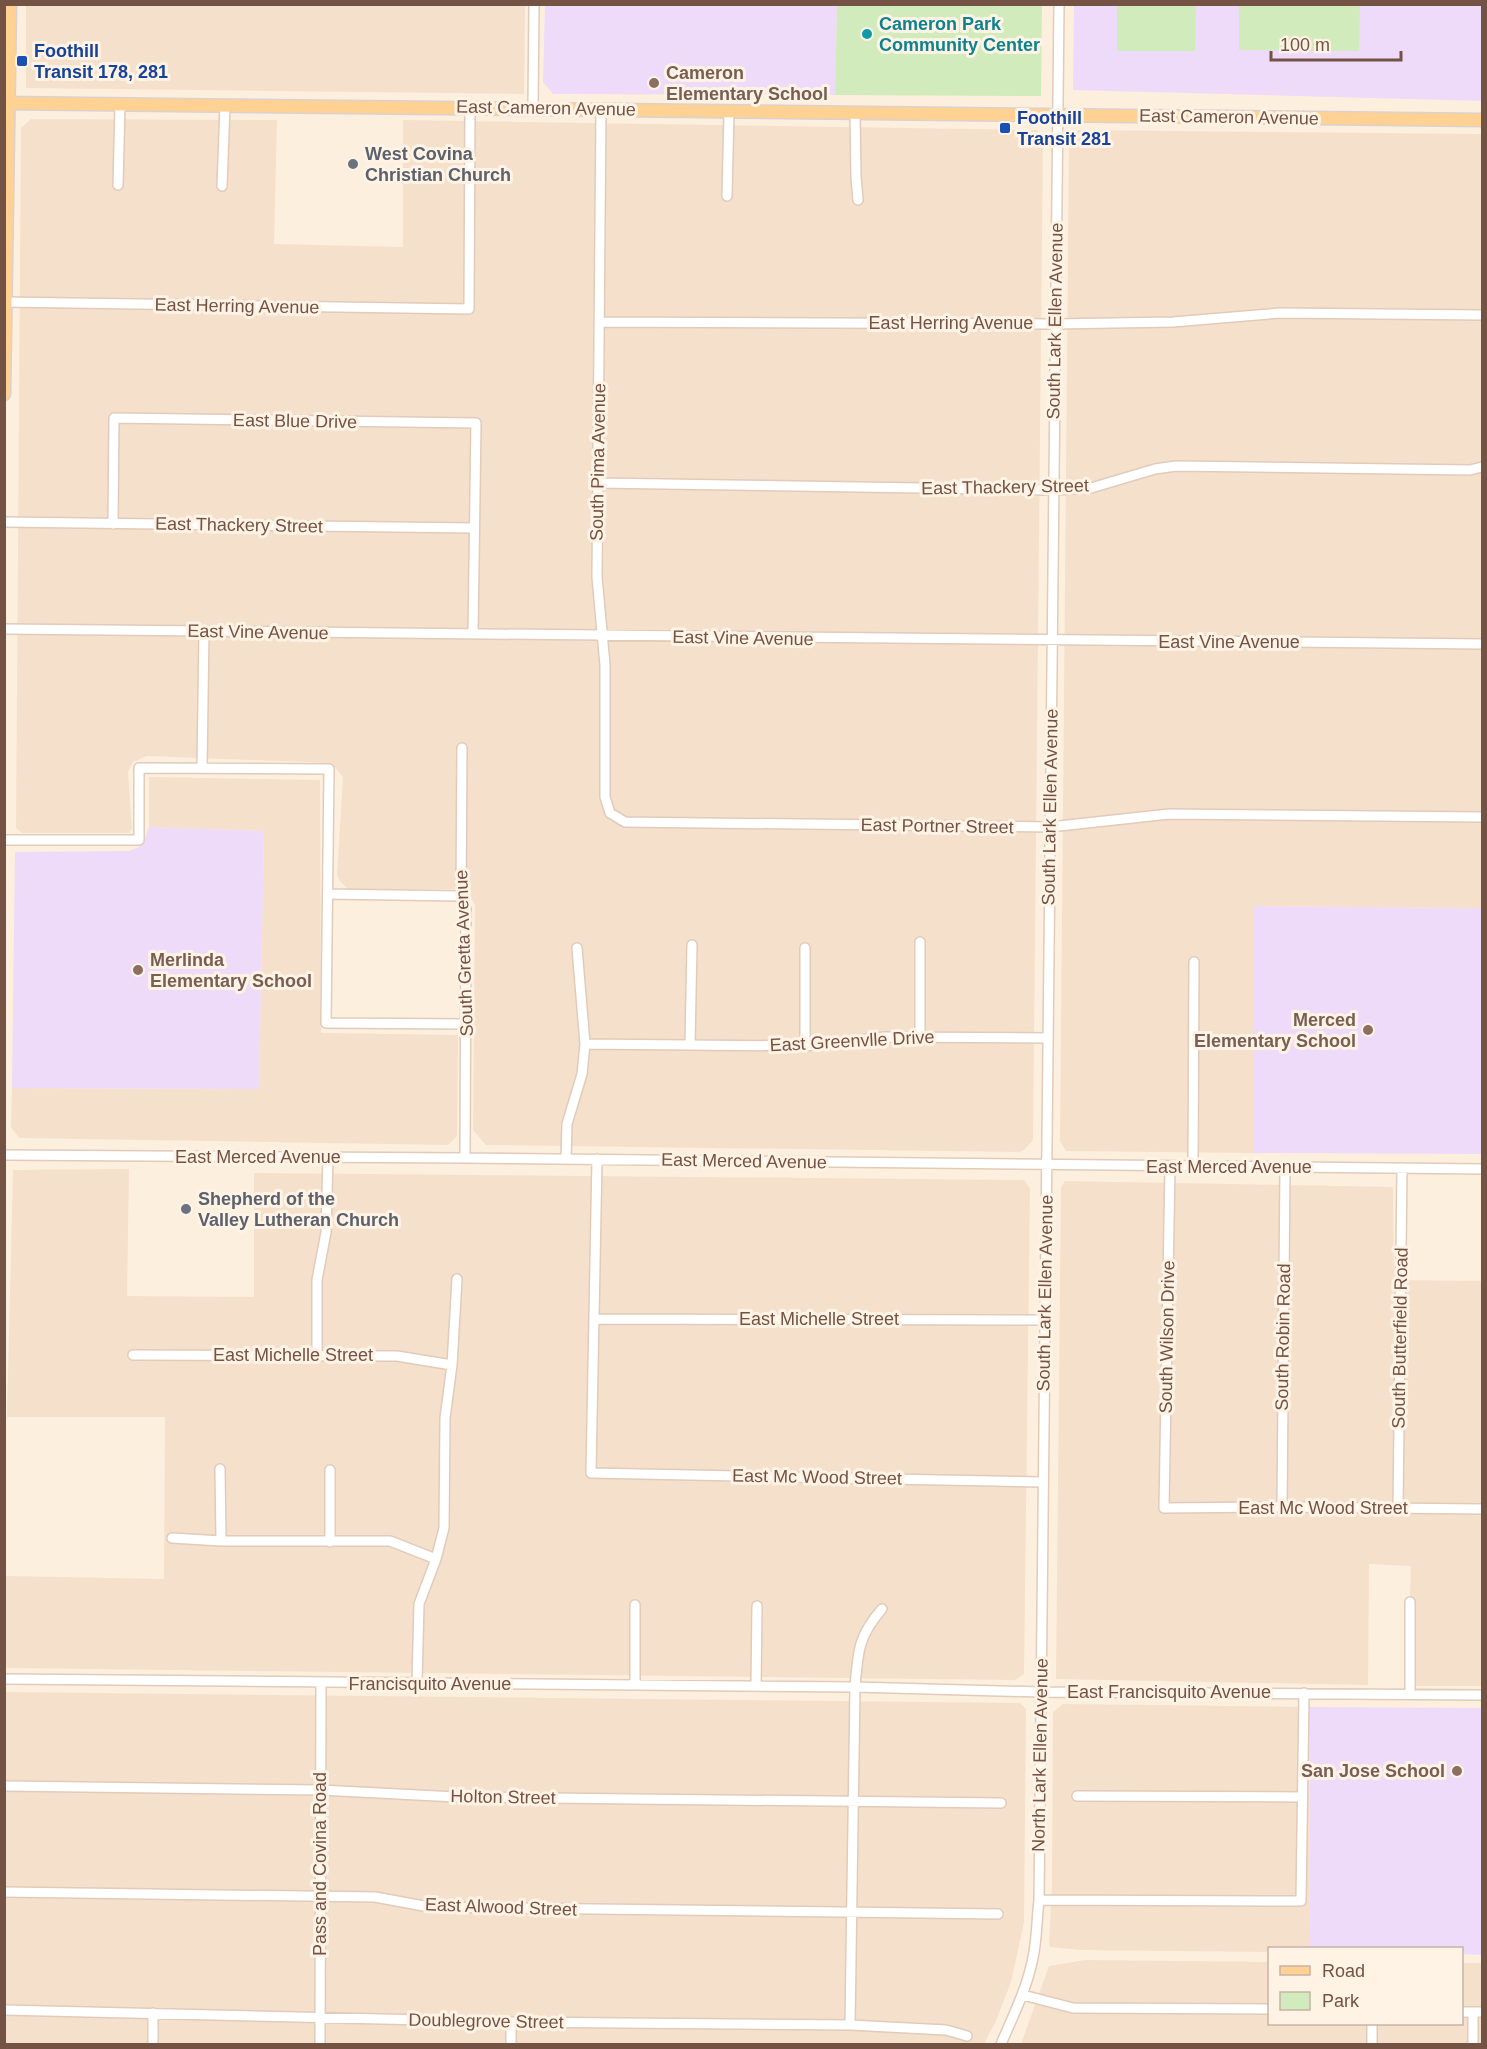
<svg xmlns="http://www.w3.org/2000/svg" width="1487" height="2049" viewBox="0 0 1487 2049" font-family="Arial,sans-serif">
  <rect width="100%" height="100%" fill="#fdefde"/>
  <path fill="#f5e0cc" d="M26,5H525L524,94L26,88Z
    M31,119L277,120L274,244L403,247V120L1037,130L1043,137L1033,1140L1024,1150L1020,1152L486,1145L473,1130L475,905L466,889H348L339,880L337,875L343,777L331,763L147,756L133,762L128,772L132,829L129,833H22L16,828L21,128Z
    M1078,130L1482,134V908L1254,906V1153L1066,1151L1060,1141L1069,139Z
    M149,777L320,780L321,1033L458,1035L457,1136L448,1145L19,1138L11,1127L12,1088L259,1089L264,831L149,827Z
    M129,1169L127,1296L254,1297V1173L1024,1180L1030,1188L1024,1674L1015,1680L7,1668L5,1663L6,1576L164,1579L165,1417H7L13,1170Z
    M1065,1181L1393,1187L1394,1280L1482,1281V1686H1407L1411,1566L1369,1564L1368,1685L1056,1679L1061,1187Z
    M5,1692L1020,1703L1026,1709L1024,1923L1011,1982L996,2021L984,2044H5Z
    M1063,1704L1309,1707L1310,1948H1270L1269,1952L1081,1950L1050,1947L1049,1945L1052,1883L1053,1712Z
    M1085,1960L1269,1962L1270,2024H1462V1963H1482V2044H1021L1049,1966Z"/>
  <path fill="#eddbf9" d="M545,5H837L835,95L553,94L543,82Z
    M1074,5H1482V101L1073,90Z
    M149,827L264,831L259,1089L12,1088L15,852L129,851L139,847L144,841Z
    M1254,906L1482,908V1154L1254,1153Z
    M1309,1707L1482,1708V1955L1462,1954V1948H1310Z"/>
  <path fill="#d2ebbc" d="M837,5H1042L1041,96L835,95Z
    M1117,5H1196L1195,51H1117Z
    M1239,5H1360L1359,51L1239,50Z"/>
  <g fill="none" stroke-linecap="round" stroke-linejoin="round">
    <defs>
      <path id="minor" d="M533,108L534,4
        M601,109L597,577L605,665V797L610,813L625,822L1050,827L1169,814L1482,817
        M855,113L856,177L858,200
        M118,185L120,105
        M222,186L225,106
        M727,196L729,112
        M4,302L469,309L470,107
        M599,322L1055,324L1173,322L1280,313L1482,315
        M597,483L1053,490L1091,488L1155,469L1176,466L1470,470L1482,467
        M4,522L474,528
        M113,524L114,418L476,423L473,634
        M4,629L1482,644
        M462,748L461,896L466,909L465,1158
        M202,768L204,631
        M4,840H139V768L329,769L326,1023L467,1024
        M328,894L461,896
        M920,942V1037
        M585,1044L805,1046L885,1037L1047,1038
        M690,1044L692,945
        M805,1046V948
        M4,1155L465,1158L1482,1169
        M566,1159L567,1124L582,1074L585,1044L577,948
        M597,1159L591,1473L1042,1482
        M1170,1166L1164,1508L1282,1507L1482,1509
        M1193,1167L1194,962
        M594,1319L1045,1320
        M133,1355L397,1356L452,1365
        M317,1355V1280L326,1232L328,1157
        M220,1469L221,1541
        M330,1470V1542
        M1282,1507L1285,1167
        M1398,1508L1402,1168
        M172,1538L221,1541H390L436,1559
        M635,1605V1685
        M4,1679L855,1687L1041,1692L1482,1695
        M417,1683L419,1604L436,1559L444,1528L445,1418L452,1365L457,1279
        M756,1686L757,1606
        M1410,1694V1602
        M4,1786L320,1790L456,1797L1001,1803
        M1077,1796L1302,1797
        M4,1892L375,1897L429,1907L998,1914
        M1039,1900L1301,1901L1304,1693
        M1023,1995L1073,2008L1270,2009
        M4,2010L511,2022L850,2025L946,2030L967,2036
        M1462,2012H1482
        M850,2025L855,1687C858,1652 858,1636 882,1609
        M153,2044V2013
        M320,2044L321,1683
        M511,2044V2022
        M1001,2044C1014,2014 1029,1984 1034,1952C1037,1935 1037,1917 1039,1900L1059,4
        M1372,2044V2024
        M1473,2044V2012"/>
      <path id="major" d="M4,103L1482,120
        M4,394L10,4"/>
    </defs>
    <use href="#minor" stroke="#e1cbba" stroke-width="12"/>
    <use href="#major" stroke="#dbd2cf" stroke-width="15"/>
    <use href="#minor" stroke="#fff" stroke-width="9"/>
    <use href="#major" stroke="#ffd193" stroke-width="12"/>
  </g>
  <circle fill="#0f9aa8" stroke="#fff3e5" stroke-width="2" cx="867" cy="34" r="6"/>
  <g fill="#1a4fb4" stroke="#fff3e5" stroke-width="2">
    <rect x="16" y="55" width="12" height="12" rx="3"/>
    <rect x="999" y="122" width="12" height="12" rx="3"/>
  </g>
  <g fill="#8d6e63" stroke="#fff3e5" stroke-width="2">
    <circle cx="654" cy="83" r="6"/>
    <circle cx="138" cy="970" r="6"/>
    <circle cx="1368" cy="1030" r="6"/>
    <circle cx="1457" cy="1771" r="6"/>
  </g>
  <g fill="#6b7280" stroke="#fff3e5" stroke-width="2">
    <circle cx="353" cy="164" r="6"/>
    <circle cx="186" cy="1209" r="6"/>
  </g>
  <g text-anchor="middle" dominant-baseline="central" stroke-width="6" stroke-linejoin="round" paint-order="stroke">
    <g font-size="18" font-weight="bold" fill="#0d838f" stroke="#fff3e5" text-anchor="start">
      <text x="879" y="24">Cameron Park<tspan x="879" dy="21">Community Center</tspan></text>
    </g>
    <g font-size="18" font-weight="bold" fill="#164399" stroke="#fff3e5" text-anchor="start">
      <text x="34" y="51">Foothill<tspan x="34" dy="21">Transit 178, 281</tspan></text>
      <text x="1017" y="118">Foothill<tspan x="1017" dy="21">Transit 281</tspan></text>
    </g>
    <g font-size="18" font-weight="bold" fill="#785e54" stroke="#fff3e5" text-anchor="start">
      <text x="666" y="73">Cameron<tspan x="666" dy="21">Elementary School</tspan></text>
      <text x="150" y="960">Merlinda<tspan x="150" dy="21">Elementary School</tspan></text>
      <text x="1356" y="1020" text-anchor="end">Merced<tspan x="1356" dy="21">Elementary School</tspan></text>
      <text x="1445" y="1771" text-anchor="end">San Jose School</text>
    </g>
    <g font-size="18" fill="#745345" stroke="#fff3e5">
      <text transform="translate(546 108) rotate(1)">East Cameron Avenue</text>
      <text transform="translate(1229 117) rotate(1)">East Cameron Avenue</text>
      <text transform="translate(237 306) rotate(1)">East Herring Avenue</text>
      <text transform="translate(1055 321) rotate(-89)">South Lark Ellen Avenue</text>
      <text x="951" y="323">East Herring Avenue</text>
      <text transform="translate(295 421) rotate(1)">East Blue Drive</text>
      <text transform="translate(598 462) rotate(-89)">South Pima Avenue</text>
      <text transform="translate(1005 487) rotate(-1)">East Thackery Street</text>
      <text transform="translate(239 525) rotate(1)">East Thackery Street</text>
      <text transform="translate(258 632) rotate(1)">East Vine Avenue</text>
      <text transform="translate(743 638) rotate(1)">East Vine Avenue</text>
      <text x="1229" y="642">East Vine Avenue</text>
      <text transform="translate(1050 807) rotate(-89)">South Lark Ellen Avenue</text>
      <text transform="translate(937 826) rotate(1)">East Portner Street</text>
      <text transform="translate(464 953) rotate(-92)">South Gretta Avenue</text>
      <text transform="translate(852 1041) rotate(-3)">East Greenvlle Drive</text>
      <text x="258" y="1157">East Merced Avenue</text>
      <text transform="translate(744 1161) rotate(1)">East Merced Avenue</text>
      <text x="1229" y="1167">East Merced Avenue</text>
      <text transform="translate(1045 1293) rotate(-89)">South Lark Ellen Avenue</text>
      <text x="819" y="1319">East Michelle Street</text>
      <text transform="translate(1167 1337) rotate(-89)">South Wilson Drive</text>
      <text transform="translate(1283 1337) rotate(-89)">South Robin Road</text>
      <text transform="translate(1400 1338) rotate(-89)">South Butterfield Road</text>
      <text x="293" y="1355">East Michelle Street</text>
      <text transform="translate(817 1477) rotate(1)">East Mc Wood Street</text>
      <text x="1323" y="1508">East Mc Wood Street</text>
      <text x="430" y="1684">Francisquito Avenue</text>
      <text x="1169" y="1692">East Francisquito Avenue</text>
      <text transform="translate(1040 1755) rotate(-89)">North Lark Ellen Avenue</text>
      <text transform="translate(503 1797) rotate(1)">Holton Street</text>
      <text transform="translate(320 1864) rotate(-90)">Pass and Covina Road</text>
      <text transform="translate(501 1907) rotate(2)">East Alwood Street</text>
      <text transform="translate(486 2021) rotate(1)">Doublegrove Street</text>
    </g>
    <g font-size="18" font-weight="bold" fill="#5b616d" stroke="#fff3e5" text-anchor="start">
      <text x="365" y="154">West Covina<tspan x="365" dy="21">Christian Church</tspan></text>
      <text x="198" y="1199">Shepherd of the<tspan x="198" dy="21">Valley Lutheran Church</tspan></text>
    </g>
  </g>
  <rect width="1487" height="2049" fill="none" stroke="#745345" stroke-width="12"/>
  <rect x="1268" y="1947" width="195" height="78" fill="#fff3e5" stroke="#c7b3a5" stroke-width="1.5"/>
  <rect x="1280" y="1966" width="30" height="9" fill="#ffd193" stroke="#c7b3a5" stroke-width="1.5"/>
  <text x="1322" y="1977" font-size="18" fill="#745345">Road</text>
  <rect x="1280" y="1992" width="30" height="18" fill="#d2ebbc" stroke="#c7b3a5" stroke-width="1.5"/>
  <text x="1322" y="2007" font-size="18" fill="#745345">Park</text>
  <path d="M1271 51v9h130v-9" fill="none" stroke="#745345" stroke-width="3"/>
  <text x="1280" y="51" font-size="18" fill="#745345" stroke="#fff3e5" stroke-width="4.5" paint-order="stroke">100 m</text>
</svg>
